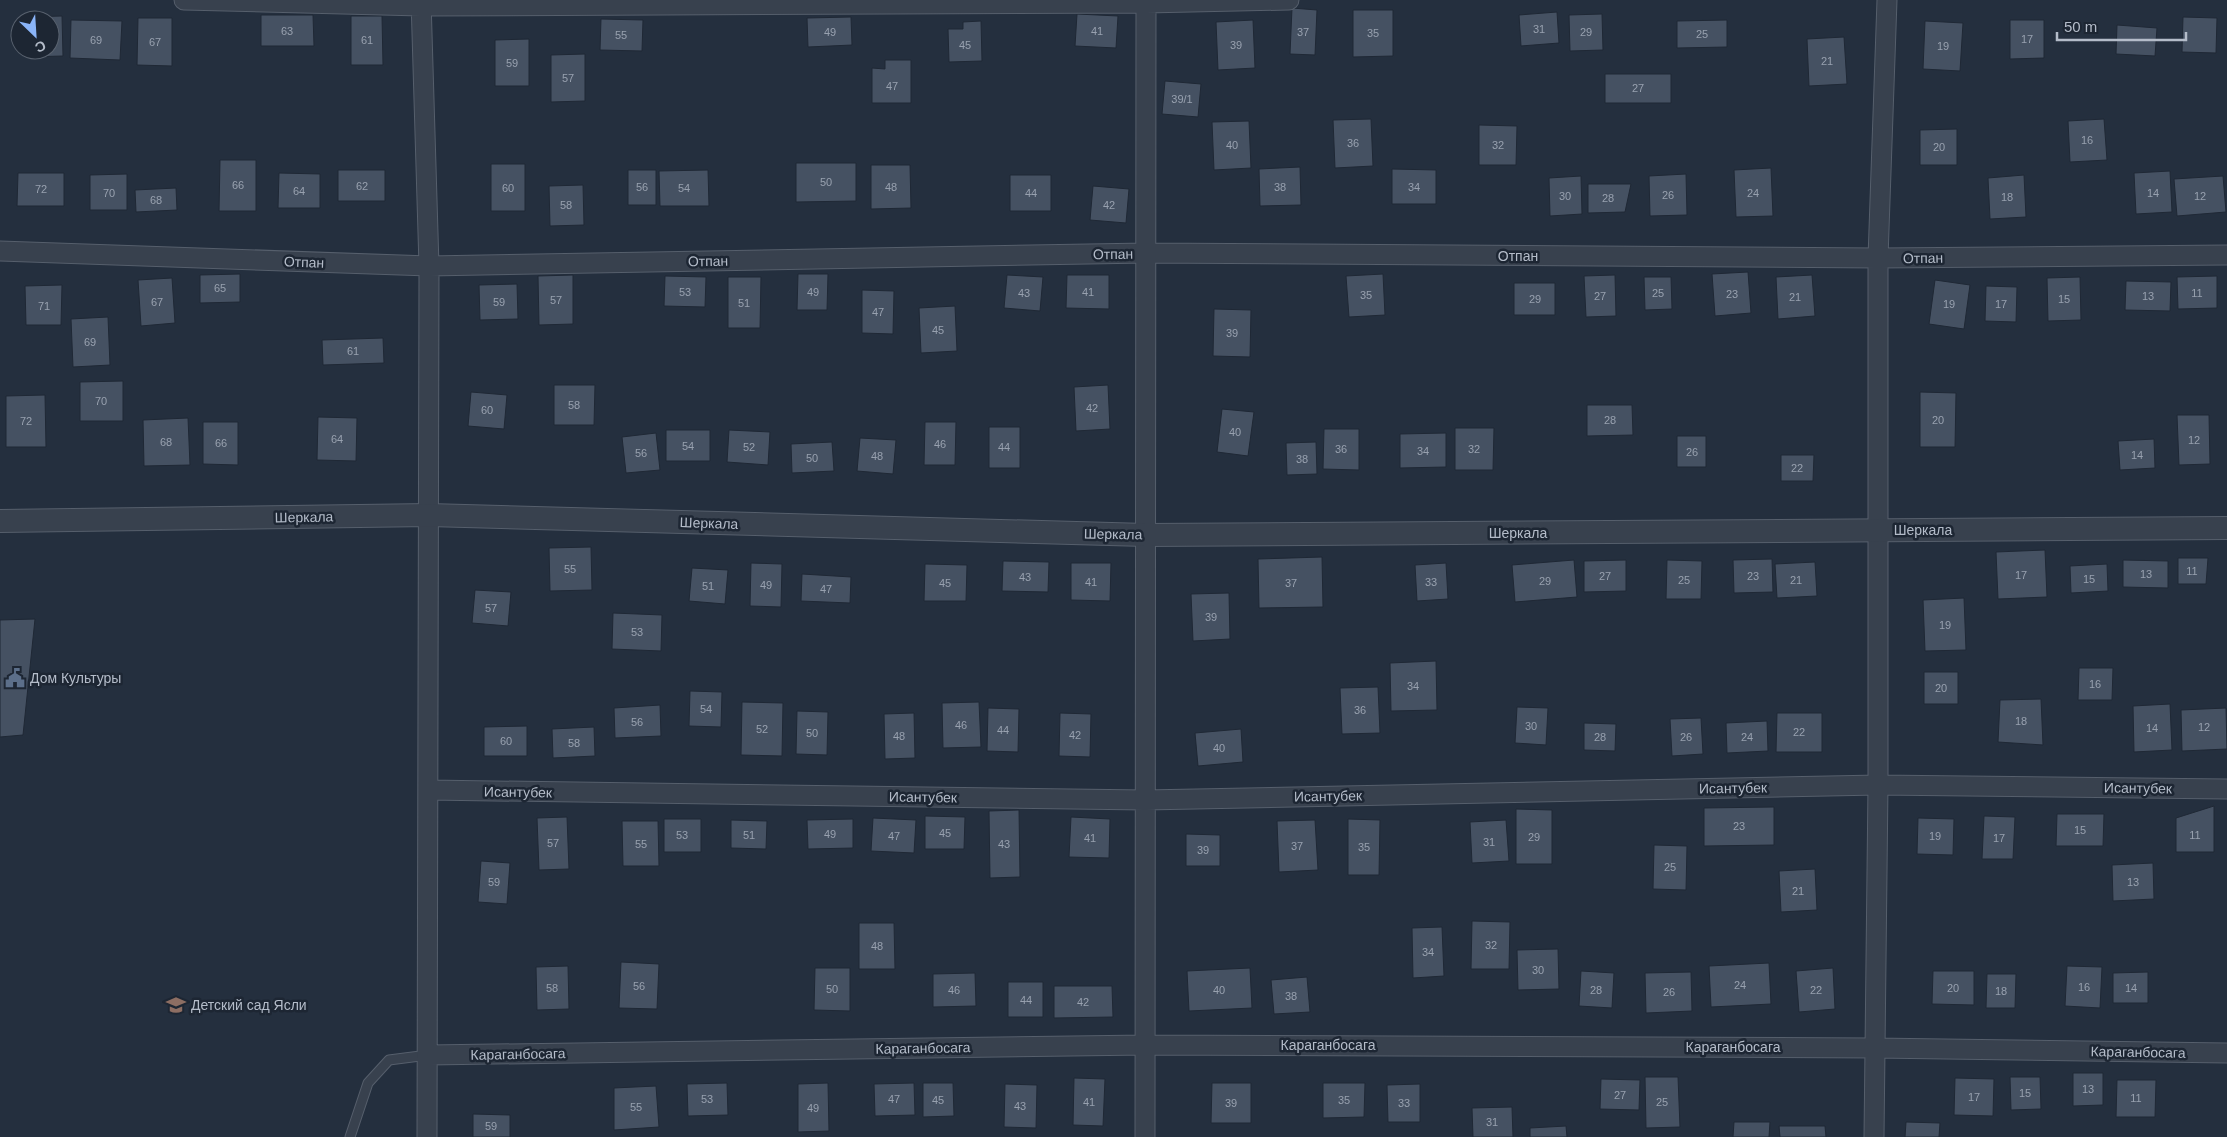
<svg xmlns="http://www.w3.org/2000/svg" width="2227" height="1137" viewBox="0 0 2227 1137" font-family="Helvetica,sans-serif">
  <rect width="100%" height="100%" fill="#242f3e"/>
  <path fill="#455162" stroke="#1f2835" d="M1292,8L1317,10L1315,55L1290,54Z
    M1353,10H1393V56L1353,57Z
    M1557,12L1559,43L1521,46L1519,15Z
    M1077,14L1118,16L1116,48L1075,46Z
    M1602,14L1603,50L1570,51L1569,15Z
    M261,15H313L314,46H261Z
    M62,16L63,56L26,57V50H50V20H25V17Z
    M351,16H382L383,65H351Z
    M851,17L852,45L808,47L807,18Z
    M2183,17L2217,18L2216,53L2182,52Z
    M138,18H172V66L137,65Z
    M601,19L643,20L642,51L600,50Z
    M71,20L122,21L120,60L70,58Z
    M1253,20L1255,68L1218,70L1216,22Z
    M1727,20V47L1677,48V21Z
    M2010,20H2044V58L2010,59Z
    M981,21L982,61L949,62L948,29H963V22Z
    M1925,21L1963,23L1960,71L1923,69Z
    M2117,25L2157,28L2155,56L2116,54Z
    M1844,37L1847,84L1809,86L1807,39Z
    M529,39V86H495V40Z
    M585,54V101L551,102V55Z
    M885,60H911V103H872V68L885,69Z
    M1605,74H1671V103H1605Z
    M1165,81L1201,84L1198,117L1162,114Z
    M1371,119L1373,166L1335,168L1333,120Z
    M2104,119L2107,160L2070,162L2068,121Z
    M1249,121L1251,168L1214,170L1212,122Z
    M1479,125L1517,126L1516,165H1479Z
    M1957,129V165H1920V130Z
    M220,160H256V211H219Z
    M796,163H856V201L796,202Z
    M491,164H525V211H491Z
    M871,165H910L911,208L871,209Z
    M1300,167L1301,205L1260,206L1259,169Z
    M1771,168L1773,216L1736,217L1734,170Z
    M1392,169L1436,170V204H1392Z
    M338,170H385V201H338Z
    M628,170H656V205H628Z
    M708,170L709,206H660L659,171Z
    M2170,171L2172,212L2136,214L2134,173Z
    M18,173H64V206H17Z
    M279,173L320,174V208H278Z
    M127,174V210H90V175Z
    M1686,174L1687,215L1650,216L1649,176Z
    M1010,175H1051V211H1010Z
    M2024,175L2026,217L1990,219L1988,178Z
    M1581,176L1582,214L1550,216L1549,178Z
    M2223,176L2226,212L2177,216L2174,179Z
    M1588,184H1631L1625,212L1588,213Z
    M583,185L584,225L550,226L549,186Z
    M1093,186L1129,189L1126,223L1090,220Z
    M176,188L177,210L136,212L135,190Z
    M1748,272L1751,313L1715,316L1712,274Z
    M240,274V302L200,303V275Z
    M798,274H828L827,310H797Z
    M1383,274L1385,315L1349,317L1346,276Z
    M573,275V324L539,325L538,276Z
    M1007,275L1043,277L1040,311L1004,308Z
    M1067,275H1109V309L1066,308Z
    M1615,275L1616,316L1586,317L1584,276Z
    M1812,275L1815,316L1778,319L1776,277Z
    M665,276L706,277L705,307L664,306Z
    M2217,276V308L2178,309L2177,277Z
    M728,277H761L760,328H728Z
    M1644,277H1671L1672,309L1645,310Z
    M2080,277L2081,320L2048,321L2047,278Z
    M172,278L175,323L141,326L138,280Z
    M1935,280L1970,285L1964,329L1929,324Z
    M2126,281L2171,282L2170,311L2125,310Z
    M1514,283H1555V315H1514Z
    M517,284L518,319L480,320L479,285Z
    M62,285L61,325H26L25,286Z
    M1986,286L2017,287L2016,322L1985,321Z
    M862,290L894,291L893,334L862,333Z
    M955,306L957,351L921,353L919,308Z
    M1214,309L1251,310L1250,357L1213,356Z
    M108,317L110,365L73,367L71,319Z
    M383,338L384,363L323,365L322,340Z
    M123,381V421H80V382Z
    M554,385H595L594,425H554Z
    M1108,385L1110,429L1076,431L1074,387Z
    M471,392L507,395L504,429L468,426Z
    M1920,392L1956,393L1955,447H1920Z
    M45,395L46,447H6V396Z
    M1587,405H1632L1633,435L1587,436Z
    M1222,409L1254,412L1248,456L1217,452Z
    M2177,415H2209L2210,464L2179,465Z
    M318,417L357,418L356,461L317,460Z
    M188,418L190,465L144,466L143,420Z
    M203,422H238V465L203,464Z
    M925,422H956L955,465H924Z
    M989,427H1020V468H989Z
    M1455,428H1494L1493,470H1455Z
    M1324,429H1359V470L1323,469Z
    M666,430H710V461H666Z
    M729,430L770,432L768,465L727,462Z
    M656,433L660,470L626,473L622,437Z
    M1446,433V467L1400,468V434Z
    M1677,436H1706V467H1677Z
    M860,438L896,440L893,474L857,471Z
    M2154,439L2155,468L2120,470L2118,441Z
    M832,442L834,471L792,473L791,444Z
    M1316,442L1317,474L1287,475L1286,443Z
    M1781,455H1814L1813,481H1781Z
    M591,547L592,590L550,591L549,548Z
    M2045,550L2047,597L1998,599L1996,552Z
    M1322,557L1323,607L1259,608L1258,559Z
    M2178,558H2208L2206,584H2178Z
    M1772,559L1773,592L1734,593L1733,560Z
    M1574,560L1577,597L1515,602L1512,565Z
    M1626,560V591L1584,592V561Z
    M1667,560L1702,561L1701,599H1666Z
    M2123,560L2168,561V588L2123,587Z
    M1003,561L1049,562L1048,592L1002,591Z
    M1815,562L1817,596L1777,598L1775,564Z
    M751,563L782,564L781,607L750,606Z
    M1071,563H1111L1110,601L1071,600Z
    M1446,563L1448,599L1417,601L1415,565Z
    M925,564L967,565L966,601H924Z
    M2107,564L2108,591L2071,593L2070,566Z
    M692,568L728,570L725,604L689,601Z
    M802,574L851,577L850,603L801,601Z
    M475,590L511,592L508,626L472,623Z
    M1229,593L1230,639L1193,641L1191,594Z
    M1964,598L1966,650L1925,651L1923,600Z
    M613,613L662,615L661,651L612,649Z
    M35,619L23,735L0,737V620Z
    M1436,661L1437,710L1391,711L1390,663Z
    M2079,668H2113L2112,700H2078Z
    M1924,672H1958V704H1924Z
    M1378,687L1380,733L1342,734L1340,688Z
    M690,691L722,692L721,727L689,726Z
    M2041,699L2043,745L1998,742L2000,700Z
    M742,702L783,703L782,756L741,755Z
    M979,702L981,747L943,748L942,703Z
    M2170,704L2172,750L2134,752L2133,706Z
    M660,705L661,736L615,738L614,708Z
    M1517,707L1548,708L1546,745L1515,743Z
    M988,708L1019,709L1018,752L987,751Z
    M2226,708L2227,749L2182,751L2181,710Z
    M797,711L828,712L827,755L796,754Z
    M914,713L915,758L885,759L884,714Z
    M1060,713L1091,714L1090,757L1059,756Z
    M1777,713H1822V752H1776Z
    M1701,718L1703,754L1672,756L1670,719Z
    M1767,721L1768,751L1727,753L1726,723Z
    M1584,723L1616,724L1615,751L1584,750Z
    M527,726V756H484V727Z
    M594,727L595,756L553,758L552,729Z
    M1241,729L1243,762L1198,766L1195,733Z
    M2214,806V852H2176V818Z
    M1774,807V845L1704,846V808Z
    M1516,809L1552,810V864H1516Z
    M1019,810L1020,877L990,878L989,811Z
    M2057,814H2104L2103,846H2056Z
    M925,816L965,817L964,849H925Z
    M1984,816L2015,817L2013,859H1982Z
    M567,817L569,869L539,870L537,818Z
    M1071,817L1110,819L1109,858L1069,857Z
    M873,818L916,820L914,853L871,851Z
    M1918,818L1954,819L1953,855L1917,854Z
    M664,819H701V852H664Z
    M853,819V848L808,849L807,820Z
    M1348,819L1380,820L1379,875H1348Z
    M731,820L767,821L766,849L731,848Z
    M1315,820L1318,870L1279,872L1277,821Z
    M1506,820L1509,861L1472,863L1470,822Z
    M622,821H658L659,866H623Z
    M1186,834L1220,835V866H1186Z
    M1654,845L1687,846L1686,890L1653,889Z
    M481,861L510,863L507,904L478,902Z
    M2153,863L2154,899L2113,901L2112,865Z
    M1815,869L1817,910L1781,912L1779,871Z
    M1472,921L1510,922L1509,969H1471Z
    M859,923H894L895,969H859Z
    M1442,927L1444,976L1413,978L1412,928Z
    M1558,949L1559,989L1518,990L1517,950Z
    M621,962L659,964L657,1009L619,1008Z
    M1769,963L1771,1004L1711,1007L1709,966Z
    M568,966L569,1009L537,1010L536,967Z
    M2067,966L2102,967L2100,1008L2065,1006Z
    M815,968H850V1011L814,1010Z
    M1250,968L1252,1008L1189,1011L1187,971Z
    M1833,968L1835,1009L1799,1012L1796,971Z
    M1581,971L1614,973L1612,1008L1579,1006Z
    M1933,971H1974V1005L1932,1004Z
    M1691,972L1692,1011L1646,1013L1645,973Z
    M2148,972V1003H2113V973Z
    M975,973L976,1006L933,1007V974Z
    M1987,974H2016L2015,1008H1986Z
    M1307,977L1310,1012L1274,1014L1271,980Z
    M1008,982H1043V1017H1008Z
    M1054,986H1112L1113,1017L1054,1018Z
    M2073,1073H2103V1105L2073,1106Z
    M1645,1077H1678L1680,1127L1646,1128Z
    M2010,1077H2040L2041,1109L2011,1110Z
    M1074,1078L1105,1079L1103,1126L1073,1125Z
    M1955,1078L1994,1079L1993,1116L1954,1115Z
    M1601,1079L1640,1080L1639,1110L1600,1109Z
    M2117,1080H2156L2155,1117H2116Z
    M727,1083L728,1115L688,1116L687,1084Z
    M828,1083L829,1131L798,1132V1084Z
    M914,1083L915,1115L875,1116L874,1084Z
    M923,1083H953L954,1116L923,1117Z
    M1212,1083H1251V1123H1211Z
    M1323,1083H1365L1364,1117L1323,1118Z
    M1005,1084L1037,1085L1036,1128L1004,1127Z
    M1420,1084V1122H1388L1387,1085Z
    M656,1086L659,1127L614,1130V1088Z
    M1512,1107L1513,1137H1473L1472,1108Z
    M473,1114L510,1115V1137H473Z
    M1734,1122H1770L1769,1137H1733Z
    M1906,1122L1940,1123L1939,1137H1905Z
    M1566,1126L1567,1137H1530V1128Z
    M1779,1126H1825L1826,1137H1780Z"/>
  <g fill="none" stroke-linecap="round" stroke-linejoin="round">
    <defs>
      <path id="service" d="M350,1137L368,1083L389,1060L428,1055"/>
      <path id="minor" d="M184,0L421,6L1146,3L1289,0
        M421,0L429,266L427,1137
        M0,251L429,266L1146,253L1878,258L2227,255
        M429,790L1145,800L1878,785L2227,789
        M429,1055L1145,1045L1875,1048L2227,1053
        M1145,1137L1146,0
        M1874,1137L1878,785V258L1887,0"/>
      <path id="tertiary" d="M0,521L429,515L1146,535L2227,528"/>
    </defs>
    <use href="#service" stroke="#565f6c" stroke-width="11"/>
    <use href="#minor" stroke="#565f6c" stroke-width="21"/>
    <use href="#tertiary" stroke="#565f6c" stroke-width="24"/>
    <use href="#service" stroke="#38414e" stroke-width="9"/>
    <use href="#minor" stroke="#38414e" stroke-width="19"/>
    <use href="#tertiary" stroke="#38414e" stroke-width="22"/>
  </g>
  <defs>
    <symbol id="civic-bare" viewBox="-9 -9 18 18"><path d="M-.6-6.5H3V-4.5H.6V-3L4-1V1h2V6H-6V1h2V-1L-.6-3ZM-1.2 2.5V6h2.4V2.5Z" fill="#5c6f8a" stroke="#1d2633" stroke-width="2.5" paint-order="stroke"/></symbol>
    <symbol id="school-bare" viewBox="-9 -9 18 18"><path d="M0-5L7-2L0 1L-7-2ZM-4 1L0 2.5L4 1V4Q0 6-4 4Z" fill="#8d6e63" stroke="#1d2633" stroke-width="2.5" paint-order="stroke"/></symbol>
  </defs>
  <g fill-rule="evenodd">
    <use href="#civic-bare" x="1" y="664" width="28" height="28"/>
    <use href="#school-bare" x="162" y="991" width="28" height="28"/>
  </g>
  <g text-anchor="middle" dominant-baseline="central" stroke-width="5" stroke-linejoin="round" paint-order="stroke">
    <g font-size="11" fill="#98a1af">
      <text x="1539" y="29">31</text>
      <text x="287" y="31">63</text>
      <text x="1097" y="31">41</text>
      <text x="830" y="32">49</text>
      <text x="1303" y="32">37</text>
      <text x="1586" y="32">29</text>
      <text x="1373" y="33">35</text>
      <text x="1702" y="34">25</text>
      <text x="621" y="35">55</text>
      <text x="2027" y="39">17</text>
      <text x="96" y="40">69</text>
      <text x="367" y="40">61</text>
      <text x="155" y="42">67</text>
      <text x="965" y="45">45</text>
      <text x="1236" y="45">39</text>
      <text x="1943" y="46">19</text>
      <text x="1827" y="61">21</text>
      <text x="512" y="63">59</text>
      <text x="568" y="78">57</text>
      <text x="892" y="86">47</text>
      <text x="1638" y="88">27</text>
      <text x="1182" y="99">39/1</text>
      <text x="2087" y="140">16</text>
      <text x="1353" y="143">36</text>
      <text x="1232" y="145">40</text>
      <text x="1498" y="145">32</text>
      <text x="1939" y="147">20</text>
      <text x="826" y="182">50</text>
      <text x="238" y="185">66</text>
      <text x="362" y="186">62</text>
      <text x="642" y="187">56</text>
      <text x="891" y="187">48</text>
      <text x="1280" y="187">38</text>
      <text x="1414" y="187">34</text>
      <text x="508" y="188">60</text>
      <text x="684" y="188">54</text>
      <text x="41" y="189">72</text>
      <text x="299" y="191">64</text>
      <text x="109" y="193">70</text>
      <text x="1031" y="193">44</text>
      <text x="1753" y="193">24</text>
      <text x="2153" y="193">14</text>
      <text x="1668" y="195">26</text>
      <text x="1565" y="196">30</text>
      <text x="2200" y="196">12</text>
      <text x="2007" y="197">18</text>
      <text x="1608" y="198">28</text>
      <text x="156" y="200">68</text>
      <text x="566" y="205">58</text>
      <text x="1109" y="205">42</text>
      <text x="220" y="288">65</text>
      <text x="685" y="292">53</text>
      <text x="813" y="292">49</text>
      <text x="1088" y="292">41</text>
      <text x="1024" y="293">43</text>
      <text x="1658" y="293">25</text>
      <text x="2197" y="293">11</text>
      <text x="1732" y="294">23</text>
      <text x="1366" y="295">35</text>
      <text x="1600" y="296">27</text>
      <text x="2148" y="296">13</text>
      <text x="1795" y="297">21</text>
      <text x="1535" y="299">29</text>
      <text x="2064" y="299">15</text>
      <text x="556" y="300">57</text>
      <text x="157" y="302">67</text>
      <text x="499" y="302">59</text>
      <text x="744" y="303">51</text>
      <text x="1949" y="304">19</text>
      <text x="2001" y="304">17</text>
      <text x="44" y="306">71</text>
      <text x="878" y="312">47</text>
      <text x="938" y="330">45</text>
      <text x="1232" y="333">39</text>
      <text x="90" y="342">69</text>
      <text x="353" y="351">61</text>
      <text x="101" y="401">70</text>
      <text x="574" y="405">58</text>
      <text x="1092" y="408">42</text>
      <text x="487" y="410">60</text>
      <text x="1610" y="420">28</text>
      <text x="1938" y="420">20</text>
      <text x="26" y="421">72</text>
      <text x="1235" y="432">40</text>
      <text x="337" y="439">64</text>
      <text x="2194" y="440">12</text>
      <text x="166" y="442">68</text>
      <text x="221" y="443">66</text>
      <text x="940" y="444">46</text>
      <text x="688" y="446">54</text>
      <text x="749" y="447">52</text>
      <text x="1004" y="447">44</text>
      <text x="1341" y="449">36</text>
      <text x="1474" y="449">32</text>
      <text x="1423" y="451">34</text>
      <text x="1692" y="452">26</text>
      <text x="641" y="453">56</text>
      <text x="2137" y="455">14</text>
      <text x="877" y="456">48</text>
      <text x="812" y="458">50</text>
      <text x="1302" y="459">38</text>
      <text x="1797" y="468">22</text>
      <text x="570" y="569">55</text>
      <text x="2192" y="571">11</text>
      <text x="2146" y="574">13</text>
      <text x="2021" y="575">17</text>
      <text x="1605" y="576">27</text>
      <text x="1753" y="576">23</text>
      <text x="1025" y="577">43</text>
      <text x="2089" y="579">15</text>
      <text x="1684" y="580">25</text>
      <text x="1796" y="580">21</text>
      <text x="1545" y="581">29</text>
      <text x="1091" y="582">41</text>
      <text x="1431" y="582">33</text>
      <text x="945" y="583">45</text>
      <text x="1291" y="583">37</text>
      <text x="766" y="585">49</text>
      <text x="708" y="586">51</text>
      <text x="826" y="589">47</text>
      <text x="491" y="608">57</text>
      <text x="1211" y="617">39</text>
      <text x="1945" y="625">19</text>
      <text x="637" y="632">53</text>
      <text x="2095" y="684">16</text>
      <text x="1413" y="686">34</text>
      <text x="1941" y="688">20</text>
      <text x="706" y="709">54</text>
      <text x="1360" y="710">36</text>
      <text x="2021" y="721">18</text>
      <text x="637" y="722">56</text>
      <text x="961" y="725">46</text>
      <text x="1531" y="726">30</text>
      <text x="2204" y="727">12</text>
      <text x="2152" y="728">14</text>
      <text x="762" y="729">52</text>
      <text x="1003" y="730">44</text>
      <text x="1799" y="732">22</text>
      <text x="812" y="733">50</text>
      <text x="1075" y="735">42</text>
      <text x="899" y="736">48</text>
      <text x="1600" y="737">28</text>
      <text x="1686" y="737">26</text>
      <text x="1747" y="737">24</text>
      <text x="506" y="741">60</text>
      <text x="574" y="743">58</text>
      <text x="1219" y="748">40</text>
      <text x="1739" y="826">23</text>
      <text x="2080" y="830">15</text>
      <text x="945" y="833">45</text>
      <text x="830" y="834">49</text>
      <text x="682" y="835">53</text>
      <text x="749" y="835">51</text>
      <text x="2195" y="835">11</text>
      <text x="894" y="836">47</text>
      <text x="1935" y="836">19</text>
      <text x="1534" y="837">29</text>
      <text x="1090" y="838">41</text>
      <text x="1999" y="838">17</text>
      <text x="1489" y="842">31</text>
      <text x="553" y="843">57</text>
      <text x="641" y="844">55</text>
      <text x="1004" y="844">43</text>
      <text x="1297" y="846">37</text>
      <text x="1364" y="847">35</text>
      <text x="1203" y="850">39</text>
      <text x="1670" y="867">25</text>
      <text x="494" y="882">59</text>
      <text x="2133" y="882">13</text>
      <text x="1798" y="891">21</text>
      <text x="1491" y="945">32</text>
      <text x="877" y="946">48</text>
      <text x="1428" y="952">34</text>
      <text x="1538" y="970">30</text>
      <text x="1740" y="985">24</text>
      <text x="639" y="986">56</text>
      <text x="2084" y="987">16</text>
      <text x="552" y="988">58</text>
      <text x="1953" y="988">20</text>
      <text x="2131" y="988">14</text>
      <text x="832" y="989">50</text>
      <text x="954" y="990">46</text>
      <text x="1219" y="990">40</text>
      <text x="1596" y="990">28</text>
      <text x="1816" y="990">22</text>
      <text x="2001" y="991">18</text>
      <text x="1669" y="992">26</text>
      <text x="1291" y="996">38</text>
      <text x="1026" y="1000">44</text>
      <text x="1083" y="1002">42</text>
      <text x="2088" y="1089">13</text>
      <text x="2025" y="1093">15</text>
      <text x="1620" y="1095">27</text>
      <text x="1974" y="1097">17</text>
      <text x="2136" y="1098">11</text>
      <text x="707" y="1099">53</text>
      <text x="894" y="1099">47</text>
      <text x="938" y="1100">45</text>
      <text x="1344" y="1100">35</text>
      <text x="1089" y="1102">41</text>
      <text x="1662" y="1102">25</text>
      <text x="1231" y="1103">39</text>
      <text x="1404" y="1103">33</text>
      <text x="1020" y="1106">43</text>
      <text x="636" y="1107">55</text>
      <text x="813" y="1108">49</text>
      <text x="1492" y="1122">31</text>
      <text x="491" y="1126">59</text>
    </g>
    <g font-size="14" fill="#b4bcc9" stroke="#1d2633">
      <text transform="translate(1113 254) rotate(-1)">Отпан</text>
      <text x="1518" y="256">Отпан</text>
      <text transform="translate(1923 258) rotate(-1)">Отпан</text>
      <text transform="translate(708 261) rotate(-1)">Отпан</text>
      <text transform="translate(304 262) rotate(2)">Отпан</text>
      <text transform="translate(304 517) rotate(-1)">Шеркала</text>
      <text transform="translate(709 523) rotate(2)">Шеркала</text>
      <text x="1923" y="530">Шеркала</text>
      <text x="1518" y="533">Шеркала</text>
      <text transform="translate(1113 534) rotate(1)">Шеркала</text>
      <text transform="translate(1733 788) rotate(-1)">Исантубек</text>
      <text transform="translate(2138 788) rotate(1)">Исантубек</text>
      <text transform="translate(518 792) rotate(1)">Исантубек</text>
      <text transform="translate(1328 796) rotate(-1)">Исантубек</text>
      <text transform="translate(923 797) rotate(1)">Исантубек</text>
      <text x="1328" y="1045">Караганбосага</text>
      <text x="1733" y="1047">Караганбосага</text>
      <text transform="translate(923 1048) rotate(-1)">Караганбосага</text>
      <text transform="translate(2138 1052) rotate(1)">Караганбосага</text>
      <text transform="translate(518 1054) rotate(-1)">Караганбосага</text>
    </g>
    <g font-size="14" fill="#b4bcc9" stroke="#1d2633" text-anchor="start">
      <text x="30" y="678">Дом Культуры</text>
      <text x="191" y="1005">Детский сад Ясли</text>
    </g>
  </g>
  <g transform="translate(35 35) rotate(155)"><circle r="24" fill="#1d2633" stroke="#59626f"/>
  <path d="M0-4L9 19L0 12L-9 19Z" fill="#8ab4f8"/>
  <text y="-8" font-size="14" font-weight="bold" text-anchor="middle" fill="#b4bcc9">С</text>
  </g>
  <path d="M2057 32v8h129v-8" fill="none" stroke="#b4bcc9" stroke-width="2.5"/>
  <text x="2064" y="32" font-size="15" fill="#b4bcc9" stroke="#1d2633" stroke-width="4" paint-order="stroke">50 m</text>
</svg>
